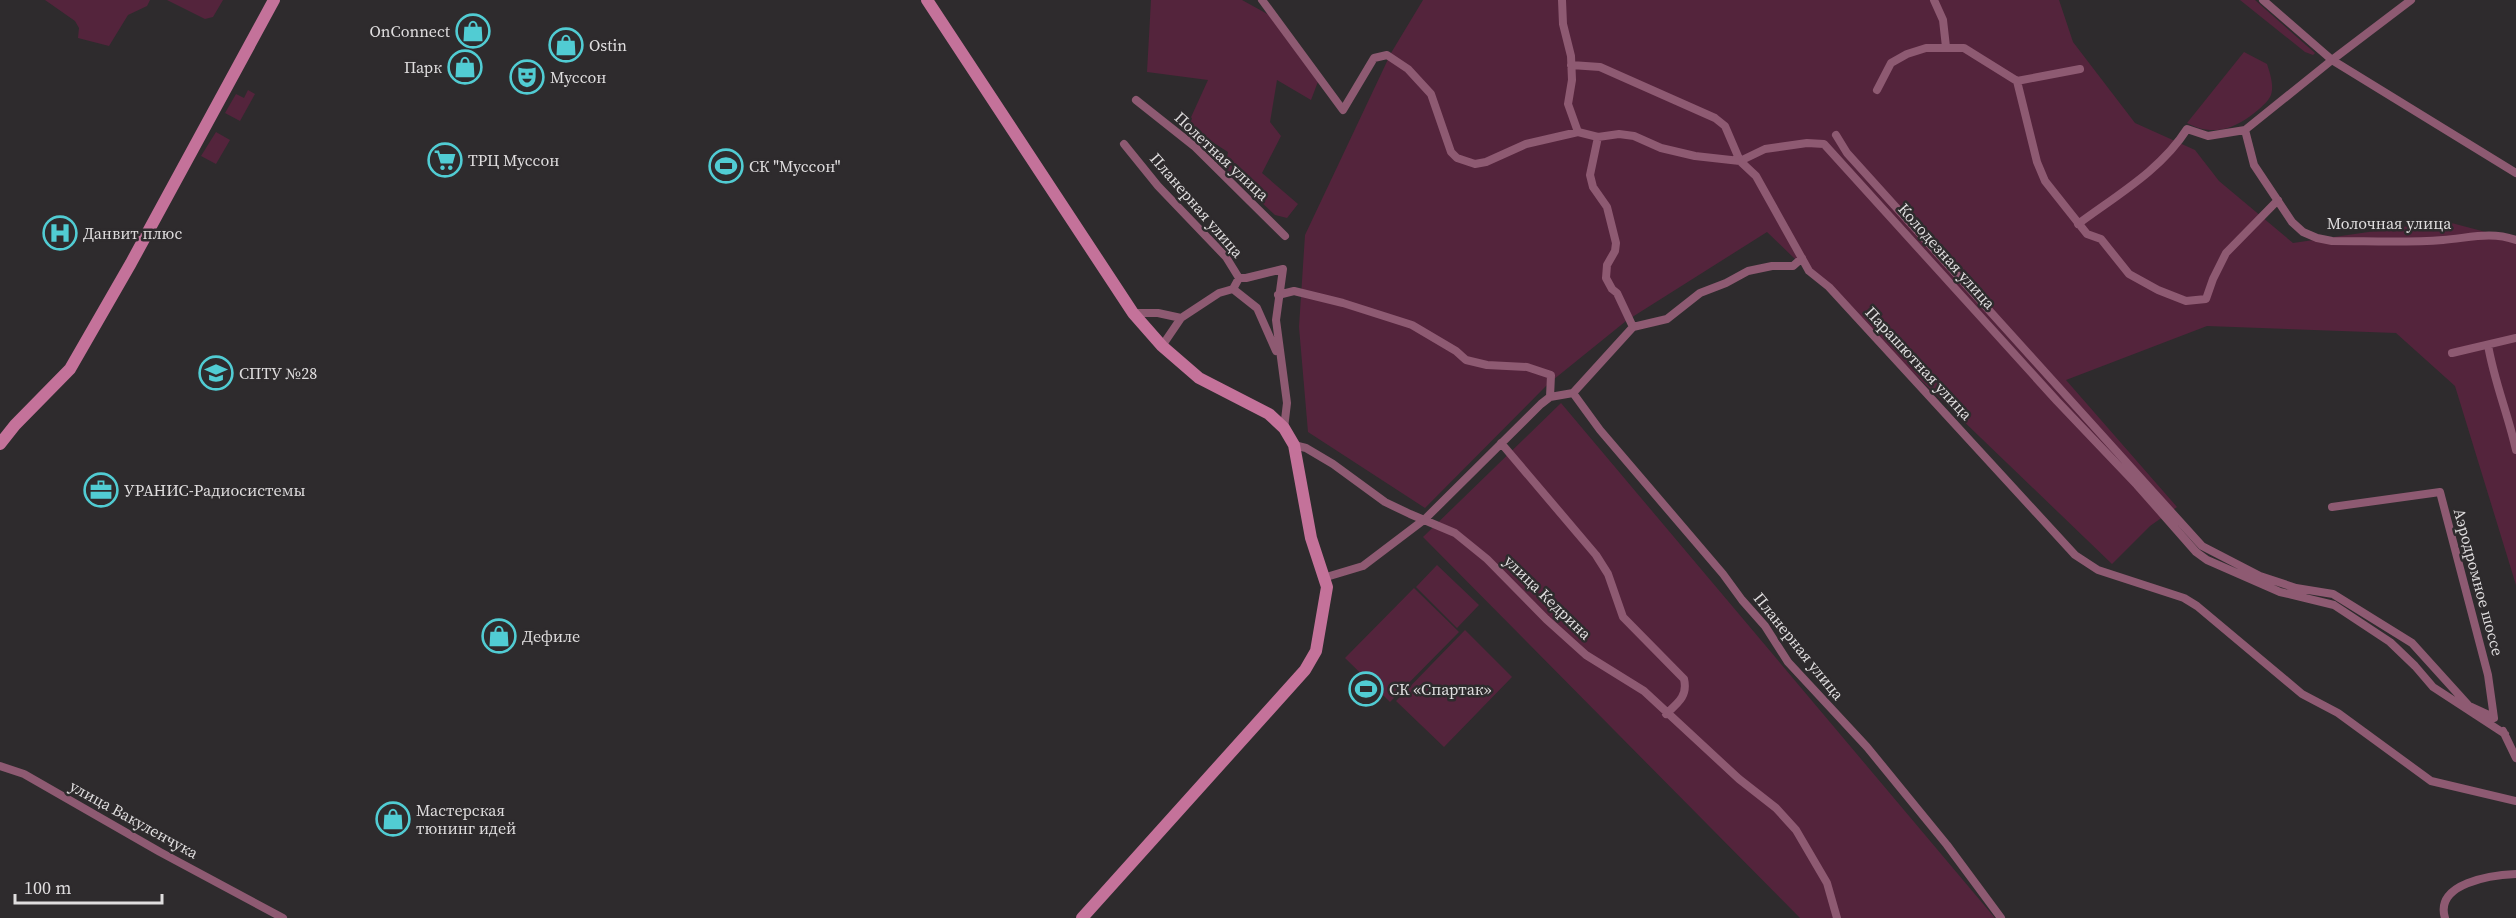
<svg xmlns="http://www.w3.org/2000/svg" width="2516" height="918" viewBox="0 0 2516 918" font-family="'Source Serif 4',serif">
  <rect width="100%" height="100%" fill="#2e2b2d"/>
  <path fill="#54243c" d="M45,0H150L147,6L128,15L109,46L78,38L79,28L75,21Z
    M167,0H223L213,17L205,19Z
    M1151,0H1242L1271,16L1319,79L1311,100L1277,80L1270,122L1281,136L1262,173L1298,204L1287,218L1275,215L1225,168L1228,152L1187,126L1208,80L1147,72Z
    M1423,0H2059L2073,42L2135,123L2195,150L2219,181L2293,243L2444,221L2516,240V585L2455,386L2396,333L2207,326L2066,380L2177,507L2150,526L2112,564L1767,232L1626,321L1548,384L1425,508L1308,432L1299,327L1305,235L1391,53Z
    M2240,0H2255L2315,53L2313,55L2305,52Z
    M2244,52L2267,64C2270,73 2275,88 2270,97C2266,104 2256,112 2249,117C2229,131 2210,135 2187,123Z
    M248,90L255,94L240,121L225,113L236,94L244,98Z
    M216,132L230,140L216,164L201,156Z
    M1561,403L1995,918H1800L1423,537Z
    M1437,565L1479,605L1457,628L1416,587Z
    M1414,588L1459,632L1390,702L1345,658Z
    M1465,630L1512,677L1444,747L1396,701Z"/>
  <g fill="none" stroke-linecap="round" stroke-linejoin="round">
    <path stroke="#8e5a72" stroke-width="8" d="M1262,0L1343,110L1374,58L1387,55L1408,69L1431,94L1451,152L1457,158L1475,164L1486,162L1526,144L1578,132L1598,137L1619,134L1634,136L1661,148L1695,156L1740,161L1765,149L1807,143L1824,144L2057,401L2137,485L2196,552L2207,560L2280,592L2334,605L2390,642L2415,666L2433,687L2505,734
      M1562,0L1563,24L1571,56L1572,80L1568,104L1578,132
      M1934,0L1943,20L1946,47
      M2263,0L2332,60L2516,173
      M1571,65L1600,67L1715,118L1725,126L1740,161L1756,176L1809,271L1829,287L2075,555L2098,570L2184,598L2197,606L2302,694L2338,713L2431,781L2516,801
      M2017,81L2037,162L2045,181L2087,234L2101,239L2129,274L2158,290L2186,301L2206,299L2213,279L2226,253L2278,200
      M1877,90L1891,63L1907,54L1926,48H1964L2017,81L2080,69
      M1136,100L1194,146L1285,236
      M2245,130L2254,165L2292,222L2303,232L2317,238L2332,241C2369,241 2407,243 2443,240C2469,238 2491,231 2516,240
      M1836,135L1847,153L2202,546L2260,576L2296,588L2333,594L2412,643L2469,706L2493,717
      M1598,137L1590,175L1593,187L1607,207L1616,243L1615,251L1607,265L1606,278L1612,289L1617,293L1633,327
      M1124,144L1158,186L1226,257L1239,278L1233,289
      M2078,224C2117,195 2161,170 2187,129L2208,136L2245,130L2332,60L2411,0
      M1239,278H1246L1283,269L1276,320L1287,403L1284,428
      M1278,295L1294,291L1343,303L1412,325L1456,351L1466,360L1487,365L1527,367L1551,375L1550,397
      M1133,313H1158L1181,318L1219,293L1233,289L1257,308L1276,351
      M2488,345C2494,381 2508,414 2516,450
      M1162,346L1181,318
      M2452,353L2516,338
      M1573,393L1600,430L1723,574L1742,600L1765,626L1788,662L1867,747L1947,845L2001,918
      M1501,443L1596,555L1608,574L1623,617L1684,679C1688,696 1678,703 1666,714
      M1294,445L1306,448L1333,464L1385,502L1410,514L1455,533L1487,559L1546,619L1586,655L1644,691L1739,779L1776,808L1796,830L1827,883L1837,918
      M2332,507L2440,492L2488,675L2494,718
      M1323,578L1363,566L1425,519L1541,404L1550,397L1573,393L1633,327L1667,319L1700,293L1726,283L1748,271L1772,266H1793L1802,258
      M2503,731L2516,758
      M0,766L24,774L160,852L283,918
      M2445,918C2434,883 2492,875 2516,874"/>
    <path stroke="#c4729a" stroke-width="12" d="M927,0L1133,313L1162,346L1199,378L1269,414L1284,428L1294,445L1311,538L1327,587L1316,651L1305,670L1082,918
      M0,444L15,425L70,369L131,263L274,0"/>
  </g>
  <defs>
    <symbol id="shop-ring" viewBox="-11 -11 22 22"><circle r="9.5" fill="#2e2b2d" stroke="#51ccd3" stroke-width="1.5"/><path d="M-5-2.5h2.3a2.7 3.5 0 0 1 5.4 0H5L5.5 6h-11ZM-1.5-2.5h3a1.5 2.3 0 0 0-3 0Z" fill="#51ccd3"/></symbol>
    <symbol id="theatre-ring" viewBox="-11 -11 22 22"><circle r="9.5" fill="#2e2b2d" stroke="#51ccd3" stroke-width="1.5"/><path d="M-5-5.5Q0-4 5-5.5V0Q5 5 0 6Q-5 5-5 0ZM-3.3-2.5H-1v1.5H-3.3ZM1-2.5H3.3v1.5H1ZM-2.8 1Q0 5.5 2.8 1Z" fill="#51ccd3"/></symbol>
    <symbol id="supermarket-ring" viewBox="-11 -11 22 22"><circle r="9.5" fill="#2e2b2d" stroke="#51ccd3" stroke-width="1.5"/><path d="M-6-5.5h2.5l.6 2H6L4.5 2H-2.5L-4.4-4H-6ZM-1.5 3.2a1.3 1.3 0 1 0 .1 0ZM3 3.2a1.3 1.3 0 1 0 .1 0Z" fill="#51ccd3"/></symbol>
    <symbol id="stadium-ring" viewBox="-11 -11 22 22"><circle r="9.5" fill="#2e2b2d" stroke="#51ccd3" stroke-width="1.5"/><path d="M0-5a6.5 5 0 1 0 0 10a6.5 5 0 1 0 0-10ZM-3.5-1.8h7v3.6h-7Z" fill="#51ccd3"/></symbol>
    <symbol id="hospital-ring" viewBox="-11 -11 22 22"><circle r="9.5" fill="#2e2b2d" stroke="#51ccd3" stroke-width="1.5"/><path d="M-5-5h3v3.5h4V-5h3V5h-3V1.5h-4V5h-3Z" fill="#51ccd3"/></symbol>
    <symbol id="university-ring" viewBox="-11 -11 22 22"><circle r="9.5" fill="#2e2b2d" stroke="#51ccd3" stroke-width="1.5"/><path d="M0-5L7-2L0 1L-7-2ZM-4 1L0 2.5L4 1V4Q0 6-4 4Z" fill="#51ccd3"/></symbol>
    <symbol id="office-ring" viewBox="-11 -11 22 22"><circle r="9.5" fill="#2e2b2d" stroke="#51ccd3" stroke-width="1.5"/><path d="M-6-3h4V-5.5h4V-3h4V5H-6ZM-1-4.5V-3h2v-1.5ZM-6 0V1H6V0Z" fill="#51ccd3"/></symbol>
  </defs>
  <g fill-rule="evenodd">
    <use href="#shop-ring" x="454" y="12" width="38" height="38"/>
    <use href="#shop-ring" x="547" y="26" width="38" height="38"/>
    <use href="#shop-ring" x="446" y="48" width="38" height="38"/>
    <use href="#theatre-ring" x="508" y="58" width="38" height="38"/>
    <use href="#supermarket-ring" x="426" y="141" width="38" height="38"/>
    <use href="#stadium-ring" x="707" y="147" width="38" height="38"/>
    <use href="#hospital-ring" x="41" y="214" width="38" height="38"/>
    <use href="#university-ring" x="197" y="354" width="38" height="38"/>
    <use href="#office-ring" x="82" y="471" width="38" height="38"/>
    <use href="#shop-ring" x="480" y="617" width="38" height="38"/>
    <use href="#stadium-ring" x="1347" y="670" width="38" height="38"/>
    <use href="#shop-ring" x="374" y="800" width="38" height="38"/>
  </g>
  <g text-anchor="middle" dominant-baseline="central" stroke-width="5" stroke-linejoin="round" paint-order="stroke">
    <g font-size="16" fill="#dfddde" stroke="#2e2b2d" text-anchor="start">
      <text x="450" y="31" text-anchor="end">OnConnect</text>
      <text x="589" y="45">Ostin</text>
      <text x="442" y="67" text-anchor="end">Парк</text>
      <text x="550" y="77">Муссон</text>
      <text x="468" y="160">ТРЦ Муссон</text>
      <text x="749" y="166">СК "Муссон"</text>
      <text x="83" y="233">Данвит плюс</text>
      <text x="239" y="373">СПТУ №28</text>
      <text x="124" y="490">УРАНИС-Радиосистемы</text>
      <text x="522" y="636">Дефиле</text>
      <text x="1389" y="689">СК «Спартак»</text>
      <text x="416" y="810">Мастерская<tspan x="416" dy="18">тюнинг идей</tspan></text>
    </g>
    <g font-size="16" fill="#dfddde" stroke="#2e2b2d">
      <text transform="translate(1222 156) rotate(43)">Полетная улица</text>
      <text transform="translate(1197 205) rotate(49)">Планерная улица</text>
      <text x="2389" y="223">Молочная улица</text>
      <text transform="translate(1947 256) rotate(48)">Колодезная улица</text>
      <text transform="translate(1919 363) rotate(47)">Парашютная улица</text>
      <text transform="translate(2479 582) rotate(75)">Аэродромное шоссе</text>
      <text transform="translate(1548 597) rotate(44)">улица Кедрина</text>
      <text transform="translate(1799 646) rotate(51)">Планерная улица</text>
      <text transform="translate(134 819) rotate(29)">улица Вакуленчука</text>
    </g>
  </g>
  <path d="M15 894v9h147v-9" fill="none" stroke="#dfddde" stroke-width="3"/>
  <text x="24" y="894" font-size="18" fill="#dfddde" stroke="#2e2b2d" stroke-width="4.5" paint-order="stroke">100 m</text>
</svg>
